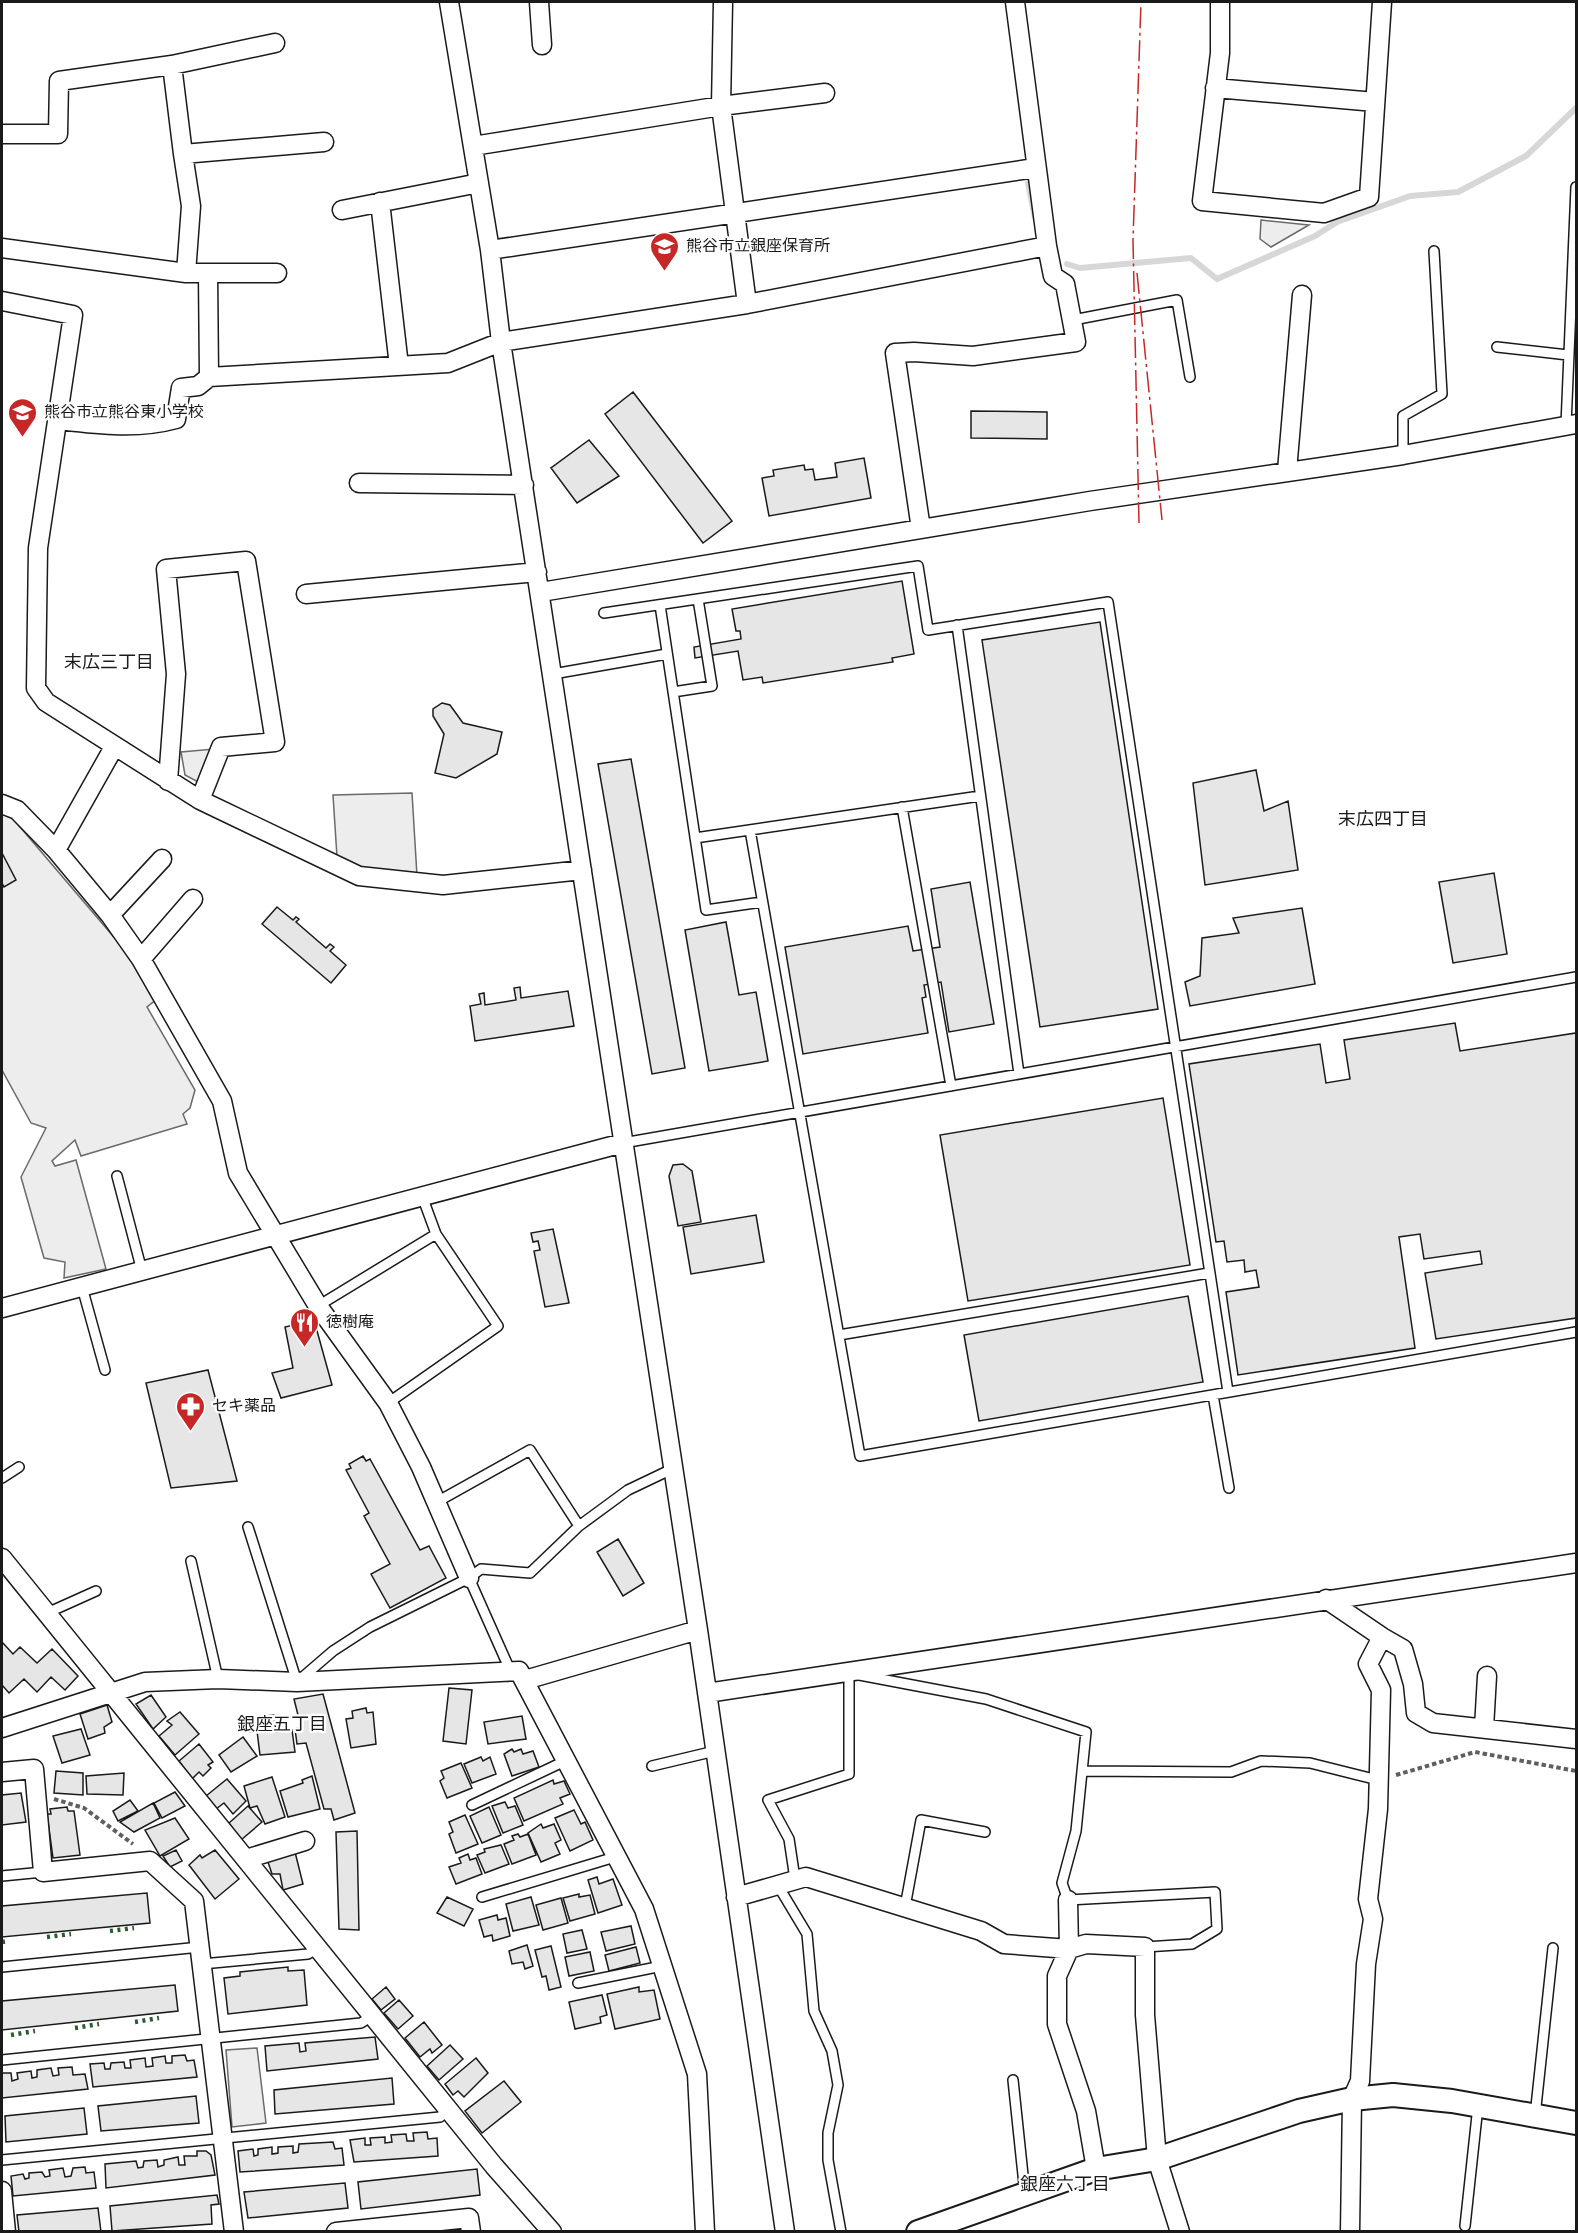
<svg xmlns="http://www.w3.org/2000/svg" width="1578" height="2233" viewBox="0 0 1578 2233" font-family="'Varela Round','Noto Sans JP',sans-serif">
  <rect width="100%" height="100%" fill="#fff"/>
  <path fill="#ededed" stroke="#6a6a6a" stroke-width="1.5" d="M1261,220L1309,225L1271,247L1260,239Z
    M214,749L200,783L185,775L181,752Z
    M412,793L417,876L358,868L337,857L333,795Z
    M2,812L9,814L135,962L157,999L147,1007L195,1090L190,1108L183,1114L187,1124L81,1156L75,1140L52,1161L55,1166L76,1160L106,1269L64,1278L65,1262L44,1258L21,1177L46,1128L31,1123L2,1070Z
    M257,2048L266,2123L232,2127L226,2050Z"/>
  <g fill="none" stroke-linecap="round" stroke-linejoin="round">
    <path stroke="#d7d7d7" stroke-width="6" d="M1028,183L1035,218
      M1067,264L1080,268L1191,258L1217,279L1315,236L1337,222L1410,196L1458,192L1526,156L1576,108"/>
  </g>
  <path fill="#e6e6e6" stroke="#1a1a1a" stroke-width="1.5" d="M633,392L732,521L703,543L605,414Z
    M971,411L1047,412V439L971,438Z
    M589,440L619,476L577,503L551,468Z
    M864,458L871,498L769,516L762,478L774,476L773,470L804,465L805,470L813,469L815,480L837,477L835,463Z
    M902,581L914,654L892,658L893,662L763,683L762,677L743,680L738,651L695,658L694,647L741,639L740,631H736L732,609Z
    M1100,622L1158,1009L1040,1027L982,640Z
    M442,703L450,705L463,723L502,732L497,754L456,778L435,773L444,734L433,716V709Z
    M631,759L685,1068L652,1074L598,764Z
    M1256,770L1264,811L1288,801L1298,870L1205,885L1193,783Z
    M2,853L16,880L4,887L2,883Z
    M1494,873L1507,954L1453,963L1439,882Z
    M970,882L994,1024L949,1032L941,982L924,985L926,997L922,998L928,1033L803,1054L785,947L908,926L913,951L940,947L931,889Z
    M277,907L293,920L296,917L299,919L296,922L326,948L330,944L334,947L330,951L346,965L331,983L262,924Z
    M1302,908L1315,984L1190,1006L1185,982L1200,976L1202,938L1239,933L1233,918Z
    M726,922L739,995L756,992L768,1061L709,1071L685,930Z
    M520,987L521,998L568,991L574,1026L475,1041L470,1006L481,1004L479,994L484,993L485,1005L516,1000L514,988Z
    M1455,1023L1460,1051L1576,1033V1318L1436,1339L1425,1273L1482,1264L1480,1251L1424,1259L1420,1234L1399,1237L1415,1348L1238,1375L1226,1292L1259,1287L1256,1270L1245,1272L1244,1260L1227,1262L1224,1241L1216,1242L1189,1064L1320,1044L1326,1083L1350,1079L1344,1040Z
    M1163,1098L1190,1265L968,1301L940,1135Z
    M683,1164L692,1171L701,1222L678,1226L669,1176L673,1165Z
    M756,1215L764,1262L691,1274L683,1227Z
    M553,1229L569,1303L545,1307L534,1251L540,1250L538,1241L533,1242L531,1233Z
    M1188,1296L1203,1382L979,1421L964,1335Z
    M314,1320L332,1385L281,1398L272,1373L293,1368L285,1327Z
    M208,1370L237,1481L171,1488L146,1383Z
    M363,1456L366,1461L370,1459L420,1550L429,1546L446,1578L390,1608L371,1574L390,1564L364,1516L369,1513L346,1470L351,1468L349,1464Z
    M618,1539L644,1583L623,1596L597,1552Z
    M2,1642L13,1654L20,1647L37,1663L52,1649L78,1676L65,1690L51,1677L37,1692L24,1679L9,1693L2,1685Z
    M449,1688L472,1690L466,1744L443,1741Z
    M323,1694L355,1813L334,1820L331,1809H324L306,1743L297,1744L295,1729L301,1727L294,1699Z
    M151,1695L166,1717L153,1729L136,1704Z
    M107,1705L112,1722L104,1727L105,1733L88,1739L80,1714Z
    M366,1708L367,1713L373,1712L376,1744L351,1748L346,1719L353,1718L352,1711Z
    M180,1712L199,1734L175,1755L159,1736L172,1725L167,1721Z
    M274,1715L276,1732L292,1730L295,1752L260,1755L257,1731L250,1732L248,1722L257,1721L256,1717Z
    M522,1716L526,1739L488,1744L484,1722Z
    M81,1729L90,1755L62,1763L53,1736Z
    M243,1737L257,1756L231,1772L219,1755Z
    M199,1744L213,1762L208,1765L211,1768L203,1776L199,1772L192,1779L179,1761Z
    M512,1749L514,1752L521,1749L523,1754L533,1751L539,1767L512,1776L504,1754Z
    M481,1757L483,1761L490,1757L496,1774L472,1783L464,1764Z
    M461,1763L472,1788L447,1798L440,1781L444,1778L441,1771Z
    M56,1771L83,1773V1795L54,1793Z
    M124,1773L123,1795L87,1794L86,1776Z
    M312,1776L320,1809L288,1817L280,1791L303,1783L302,1780Z
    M272,1777L285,1817L265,1824L257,1806L250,1808L244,1786Z
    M227,1779L246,1801L233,1814L224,1803L216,1809L206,1796Z
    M553,1780L554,1784L564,1781L570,1794L560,1798L563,1804L524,1821L514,1798Z
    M175,1792L185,1806L162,1818L154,1803Z
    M21,1793L26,1822L2,1825V1795Z
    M130,1800L138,1811L118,1821L113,1811Z
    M505,1802L508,1808L515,1806L523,1825L503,1833L492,1806Z
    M153,1803L160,1818L134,1832L120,1822Z
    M248,1806L262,1822L241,1840L229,1823Z
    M67,1807L68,1811H74L80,1855L53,1858L47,1814H51L50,1809Z
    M489,1807L501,1835L482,1843L470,1816Z
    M574,1810L581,1824L585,1822L593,1840L570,1851L555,1818Z
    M465,1815L478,1844L456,1853L449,1834L453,1832L449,1822Z
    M175,1818L189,1839L160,1856L145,1830Z
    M541,1824L543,1828L554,1824L561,1840L555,1843L560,1854L541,1862L528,1833Z
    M357,1831L359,1930L339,1929L336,1832Z
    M518,1834L520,1837L528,1834L536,1855L512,1864L504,1844L514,1840L512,1836Z
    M501,1845L509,1864L485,1873L477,1855L485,1852L484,1849Z
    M176,1850L182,1861L170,1867L163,1856Z
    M215,1850L239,1879L215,1899L189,1865L200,1855L202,1858Z
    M295,1852L303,1884L283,1890L280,1874H272L267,1859Z
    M468,1854L470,1860L476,1858L482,1874L456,1884L449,1867L461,1863L459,1858Z
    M597,1877L599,1884L613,1879L622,1905L598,1913L588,1880Z
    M147,1893L150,1923L2,1937V1906Z
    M579,1894V1897L590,1895L595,1914L570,1921L563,1898Z
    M447,1897L473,1909L464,1926L437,1913Z
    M531,1897L539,1925L513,1931L506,1904Z
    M561,1898L568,1923L543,1930L536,1905Z
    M497,1915L498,1920L506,1918L510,1936L493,1941L492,1935L484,1937L479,1920Z
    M631,1926L635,1944L606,1951L601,1932Z
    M582,1930L587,1949L567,1953L563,1934Z
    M527,1945L533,1966L525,1969L523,1962L512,1964L509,1951Z
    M551,1946L561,1987L549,1990L546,1976L542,1977L535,1950Z
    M636,1947L640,1963L609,1971L605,1955Z
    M590,1952L594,1971L569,1976L565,1957Z
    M288,1967V1971L304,1970L307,2005L228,2014L224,1978L240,1976V1972Z
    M175,1985L178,2011L2,2030V2001Z
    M386,1987L395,1999L381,2010L372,1999Z
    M639,1987V1992L654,1990L660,2019L615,2029L607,1994Z
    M602,1995L607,2015L600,2017L601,2023L575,2029L569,2002Z
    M399,2000L413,2016L398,2029L384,2013Z
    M424,2022L442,2045L432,2053L430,2049L420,2057L405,2038Z
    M375,2037L378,2059L267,2071L265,2046L299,2043L300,2052L306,2051L305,2043Z
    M450,2045L463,2059L439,2080L427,2066Z
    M185,2055L187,2061L194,2060L197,2077L93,2087L90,2064L104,2063L105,2069H110L111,2063L124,2062L125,2068H131L130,2060L145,2058L146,2067L153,2066L152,2058L165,2056L166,2063H172V2056Z
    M476,2058L488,2073L464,2097L458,2091L453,2095L445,2084Z
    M72,2067L73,2075L85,2074L88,2089L2,2098V2073H11L12,2081L18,2079L17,2073L31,2071L32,2078L37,2077V2070L51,2068L53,2076L59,2075L58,2068Z
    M392,2078L394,2104L275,2114L274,2090Z
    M504,2081L521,2102L482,2133L465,2111Z
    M196,2096L199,2123L101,2131L98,2106Z
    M84,2108L87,2134L6,2142L5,2116Z
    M427,2132L428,2139L437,2138L438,2156L354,2162L350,2140L365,2138V2145H371L370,2138L385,2137V2143L392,2142L391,2135L406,2134L407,2141H414L413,2133Z
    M333,2142L335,2149L342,2148L344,2165L240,2172L238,2151L253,2149L254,2156L258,2155V2149L272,2147V2154L278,2153V2147L293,2146V2153L298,2152L299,2144Z
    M197,2151H206L211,2155L215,2175L106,2188L105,2164L136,2161L138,2168L143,2167L144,2161L157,2160L158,2167L164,2165V2160L178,2157L179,2165H185L184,2156H197Z
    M85,2167L86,2173L94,2172L96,2188L13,2196L11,2176L23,2174L25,2179L29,2178V2173L42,2172L45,2177L50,2176L49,2170L63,2168L65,2177L71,2176L73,2168Z
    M477,2169L480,2195L361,2209L358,2182Z
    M345,2183L348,2208L248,2218L244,2192Z
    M217,2195L219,2204L211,2205L212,2224L112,2231L110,2206Z
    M98,2208L101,2232H19L17,2215Z"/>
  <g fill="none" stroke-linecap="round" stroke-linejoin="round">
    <defs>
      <path id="service" d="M1073,320L1177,300L1190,377
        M1497,347L1568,355
        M1566,425L1576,187
        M1403,455V416L1442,394L1434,251
        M660,605L706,910L762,902
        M604,613L918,566L928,630L1108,602L1228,1392
        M957,625L1019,1074
        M553,674L667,654
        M673,692L712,686L698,599
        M902,807L951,1086
        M750,830L860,1456L1576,1332
        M695,838L980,796
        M623,1143L1576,977
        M117,1176L142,1271
        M422,1196L436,1234
        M82,1287L105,1370
        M318,1306L436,1234L498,1326L388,1403
        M839,1335L1209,1273
        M1213,1395L1229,1488
        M2,1478L19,1467
        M435,1503L530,1450L579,1526
        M248,1527L297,1682L333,1651L370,1627L469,1578L481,1569L530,1573L579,1526L628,1490L672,1469
        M191,1561L218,1679
        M469,1578L510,1670
        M47,1613L96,1591
        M652,1766L715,1751
        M1083,1771L1231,1772L1261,1761L1310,1763L1378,1780
        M472,1805L567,1760
        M2,1876L43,1872
        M795,1879L789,1839L768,1800L849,1774V1673L986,1699L1086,1732L1076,1831L1062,1883L1068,1900L1215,1892L1217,1929L1192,1944L1145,1947
        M777,1884L807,1934L814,2011L832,2051L838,2085L828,2133V2160L841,2232
        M482,1897L615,1857
        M905,1907L921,1820L985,1832
        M202,1964L308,1954L317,1948
        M2,1967L200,1947
        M578,1983L662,1966
        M2,2060L361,2023L372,2016
        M1013,2080L1025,2194
        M1535,2116L1553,1948
        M2,2160L440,2117L448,2110
        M1465,2226L1478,2106"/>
      <path id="minor" d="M449,2L490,250L501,342L698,1630L785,2232
        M539,2L542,45
        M723,2L721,106L747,304L1047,246L1015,2
        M1220,2V53L1202,201L1324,213L1369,197L1382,2
        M172,65L183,154
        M1215,88L1375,102
        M2,134H58L59,81L172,65L275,43
        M473,146L721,106L825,93
        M380,202L399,366
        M342,210L479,183
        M2,248L186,273H277
        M490,250L1035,168
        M186,273L191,206L183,154L324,142
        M208,273L209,377L448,363L501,342L747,304
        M2,301L73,315L38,548L36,688L46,702L200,800L359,876L443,885L582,870
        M57,420C98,424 136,430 176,419L181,388L198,386L209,377
        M1287,471L1302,295
        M359,483L524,485
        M921,529L895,353L914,352L973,356L1076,342L1065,284L1053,276L1047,246
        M541,592L1090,501L1403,455L1576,424
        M306,594L537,572
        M168,781L176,674L166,569L246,561L275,742L221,747L200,800
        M2,804L17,810L56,850L110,915L141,959L222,1101L238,1173L318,1306L388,1403L421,1467L469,1578
        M56,850L114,747
        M110,915L162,859
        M141,959L193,899
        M2,1308L623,1143
        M2,1558L494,2166L552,2232
        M1326,1599L1382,1637L1368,1664L1381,1690L1378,1809L1368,1899L1373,1919L1366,1964L1360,2081L1352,2099L1350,2232
        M1382,1637L1403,1649L1413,1684L1416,1713L1433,1723L1576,1739
        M525,1680L698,1630
        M707,1693L1576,1563
        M2,1728L145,1682L218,1679L297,1682L519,1671L644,1909L697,2074L705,2232
        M1484,1728L1487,1676
        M2,1772L34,1769L43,1872L150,1861L194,1901L234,2232
        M246,1859L305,1841
        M736,1897L806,1877L981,1931L1004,1944L1069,1949L1057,1976V2024L1086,2111L1096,2169
        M1068,1900L1069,1949L1086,1944L1145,1947V2015L1157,2159L1180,2232
        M2,2191L6,2232
        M336,2232L469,2218L471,2232"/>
      <path id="tertiary" d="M918,2232L1096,2169L1157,2159L1299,2111L1352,2099L1393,2095L1452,2101L1576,2123"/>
    </defs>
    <use href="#service" stroke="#1a1a1a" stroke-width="12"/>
    <use href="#minor" stroke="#1a1a1a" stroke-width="21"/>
    <use href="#tertiary" stroke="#1a1a1a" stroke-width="26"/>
    <path stroke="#5f5f5f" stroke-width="4" stroke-dasharray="4.5 3" stroke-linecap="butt" d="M1396,1775L1475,1752L1576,1771
      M54,1799L84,1808L133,1844"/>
    <use href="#service" stroke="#fff" stroke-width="9"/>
    <use href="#minor" stroke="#fff" stroke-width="18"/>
    <use href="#tertiary" stroke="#fff" stroke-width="22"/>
    <path stroke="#2b5a34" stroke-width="4.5" stroke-dasharray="3 4.5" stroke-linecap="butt" d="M110,1931L134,1928
      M47,1937L71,1934
      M2,1942L8,1941
      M135,2022L159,2018
      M75,2028L99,2024
      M11,2035L35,2031"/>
    <path stroke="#c62828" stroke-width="1.5" stroke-dasharray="21 4.5 3 4.5" stroke-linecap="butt" d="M1137,273L1162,520
      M1139,523L1133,240L1141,2"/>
  </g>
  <defs>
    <symbol id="school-pin" viewBox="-11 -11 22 30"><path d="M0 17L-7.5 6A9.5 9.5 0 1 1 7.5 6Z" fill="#c62828" stroke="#fff"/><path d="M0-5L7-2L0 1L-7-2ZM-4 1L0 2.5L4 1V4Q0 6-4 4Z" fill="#fff"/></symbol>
    <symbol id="restaurant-pin" viewBox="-11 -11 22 30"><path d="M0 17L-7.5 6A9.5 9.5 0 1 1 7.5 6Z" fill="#c62828" stroke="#fff"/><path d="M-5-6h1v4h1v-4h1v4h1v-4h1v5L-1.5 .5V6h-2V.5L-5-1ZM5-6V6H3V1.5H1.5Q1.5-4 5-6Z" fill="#fff"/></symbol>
    <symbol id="pharmacy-pin" viewBox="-11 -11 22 30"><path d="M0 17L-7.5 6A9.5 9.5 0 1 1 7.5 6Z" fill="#c62828" stroke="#fff"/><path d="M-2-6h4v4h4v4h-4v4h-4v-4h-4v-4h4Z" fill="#fff"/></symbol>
  </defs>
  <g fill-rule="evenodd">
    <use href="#school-pin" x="648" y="230" width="33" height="45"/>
    <use href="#school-pin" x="6" y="396" width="33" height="45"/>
    <use href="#restaurant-pin" x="288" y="1306" width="33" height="45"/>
    <use href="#pharmacy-pin" x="174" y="1390" width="33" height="45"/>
  </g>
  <g text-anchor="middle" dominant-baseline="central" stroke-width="4.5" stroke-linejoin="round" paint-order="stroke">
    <g font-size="16" fill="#1a1a1a" stroke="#fff" text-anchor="start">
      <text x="686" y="246">熊谷市立銀座保育所</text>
      <text x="44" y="412">熊谷市立熊谷東小学校</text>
      <text x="326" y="1322">徳樹庵</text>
      <text x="212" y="1406">セキ薬品</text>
    </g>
    <g font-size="18" fill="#1a1a1a" stroke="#fff">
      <text x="109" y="662">末広三丁目</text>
      <text x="1383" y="819">末広四丁目</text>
      <text x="282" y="1724">銀座五丁目</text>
      <text x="1065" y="2184">銀座六丁目</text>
    </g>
  </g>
  <rect width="1578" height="2233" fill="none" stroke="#1a1a1a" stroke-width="6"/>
</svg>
